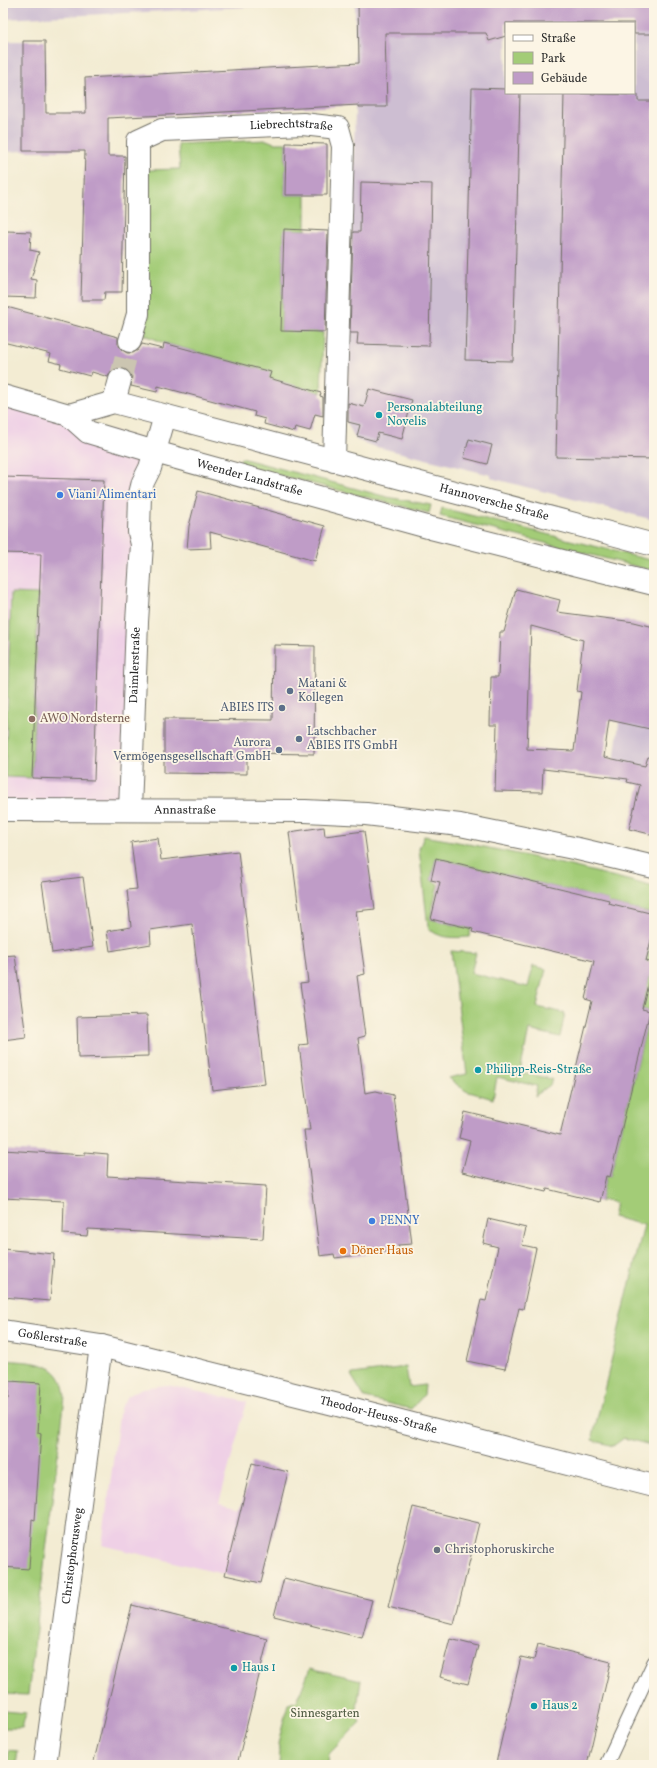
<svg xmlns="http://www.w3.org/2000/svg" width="657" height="1768" viewBox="0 0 657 1768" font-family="Vollkorn,serif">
  <rect width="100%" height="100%" fill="#fcf5e5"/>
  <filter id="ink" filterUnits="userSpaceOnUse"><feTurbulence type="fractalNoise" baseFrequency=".025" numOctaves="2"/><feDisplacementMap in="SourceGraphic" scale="8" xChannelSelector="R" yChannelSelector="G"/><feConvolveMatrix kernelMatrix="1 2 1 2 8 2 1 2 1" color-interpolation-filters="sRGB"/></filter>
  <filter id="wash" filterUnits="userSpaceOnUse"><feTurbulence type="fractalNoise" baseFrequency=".012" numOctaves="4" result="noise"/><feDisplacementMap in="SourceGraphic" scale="16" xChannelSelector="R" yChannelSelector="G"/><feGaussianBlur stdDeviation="0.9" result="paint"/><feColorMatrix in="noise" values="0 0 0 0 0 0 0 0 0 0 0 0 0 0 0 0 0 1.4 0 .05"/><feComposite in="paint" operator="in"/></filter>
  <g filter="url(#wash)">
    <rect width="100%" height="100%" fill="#f3ecd3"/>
    <path fill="#efd0e6" d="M3,402L149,441L124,803L3,805Z
      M167,1385L247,1402L219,1503L241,1508L252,1463L288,1472L261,1583L102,1545L120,1408L128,1396L142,1388Z"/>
    <path fill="#cdbed2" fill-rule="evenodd" d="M3,3H326L3,19Z
      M355,3H654V520L491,478V475L369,445L356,440L346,421L355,112ZM506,23H634V93H506Z
      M3,41H23V151L3,152Z
      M624,703L654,710V788L612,779L619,722Z"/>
    <path fill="#a3cc77" stroke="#677c51" d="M267,140L274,143H286L285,195H306V230H284L281,330L323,332L321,393L269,379L270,372L164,343L143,334L146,170L180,169L178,144Z
      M241,458L387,497L431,505L429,513L239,465Z
      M442,508L654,561V571L440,516Z
      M11,593L38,594L32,778L5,777Z
      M424,836C502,849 578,867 654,887V914L608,903V900L436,858L431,880L438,884L430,919L471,929L469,937C455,938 437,939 428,927L419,849Z
      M654,928V1446L624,1438L613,1446L592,1440L644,1225L613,1217L616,1203L604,1200L600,1202L606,1176L610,1177L650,1011L642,1009L653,963L646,961Z
      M451,951L476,953L471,973L528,987L533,966L546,969L537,1007L565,1013L560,1037L529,1030L520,1072L552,1079L550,1085L535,1096L537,1086L497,1077L493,1099L466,1091L448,1078L467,1074Z
      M3,1360C33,1363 62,1359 65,1397L28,1695L3,1694Z
      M406,1367L409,1387L425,1385L424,1395L411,1409L365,1398L351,1375L353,1374Z
      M310,1668L361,1680L356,1716L360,1722L329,1754L328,1765H279L280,1751L278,1744L288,1704L297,1701Z
      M3,1711L26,1713L22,1728H3Z
      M9,1750L18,1751L16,1765H7Z"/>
    <g id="blocks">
      <path fill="#bf9cc7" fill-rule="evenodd" d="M358,3H654V34H634V23H506V36L489,41L486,33H385L387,107H359V105L108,118V156H125L122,292H105L104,300H81L85,151H23V41H45L46,113H86L85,78L359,63Z
        M472,88L506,89V93H520L513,361L465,360Z
        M564,93L638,95V101H654V459L556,457Z
        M286,143L327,144V195H285Z
        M361,182L432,184L429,346L357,344L358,333H350L353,232H360Z
        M284,229L328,231L325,332L281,331Z
        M7,231L31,232L30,250L39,252L31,279L37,280L36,298L3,297V247Z
        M3,306L118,337V344L121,349L127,353H133L138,350L142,344L163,349L164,343L271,372L269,378L321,393L320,396L323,397V416L315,414L310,431L295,427L294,432L264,424L265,419L254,416L255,412L158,386L157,392L131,386L132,376L129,372L124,368H116L111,371L108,377L92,372L90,376L60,368L61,364L49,361L51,354L3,342Z
        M369,389L412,400L402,439L378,433L376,441L357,436L360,425L348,422V403L364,407Z
        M469,439L492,445L487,464L464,458Z
        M3,477L104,480L94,780L32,778L41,554L3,553Z
        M198,491L325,526L315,561L210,532L211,548L187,549L189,526Z
        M516,589L560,600L557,612L634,622L654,627V711L650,729L609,720L604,757L645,766L648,757L654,758V835L629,829L640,785L627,782L628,779L543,769L542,792L495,791L497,725H490L491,677H498L500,632H504ZM531,626L583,640L577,691L581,692L574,751L527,749Z
        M274,645L315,646L314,754L247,753V774L164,773V719L273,720Z
        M324,827L325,836L364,831L375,909L356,911L365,974L357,976L365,1036L358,1038L365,1093L376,1091L393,1095L412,1244L398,1245L399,1250L335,1258L334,1254L320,1256L304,1130H310L299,1045L308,1044L300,983L308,982L289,832Z
        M158,838L161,860L238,851L265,1084L212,1090L192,924L150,930L151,944L110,951L107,931L131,927L127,890L137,889L131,842Z
        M436,858L609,900L608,903L654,914V928L646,961L653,963L642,1009L650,1011L610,1177L606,1176L600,1202L547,1189L546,1192L462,1172L470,1141L459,1138L465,1112L560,1135L592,1001L585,999L594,961L472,932L473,929L431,919L440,882L431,880Z
        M83,877L93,947L52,953L42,882Z
        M15,955L26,1037L3,1040V956Z
        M147,1015L148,1056L78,1058L77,1017Z
        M3,1150L85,1155V1152L108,1154L107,1176L266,1186L263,1239L88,1229L87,1236L63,1234L64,1201L3,1198Z
        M488,1219L526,1228L522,1245L536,1248L523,1309L519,1308L505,1369L467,1361L481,1300L486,1301L498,1247L483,1243Z
        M3,1249L54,1254L50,1301L3,1297Z
        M9,1381L41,1383L38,1433L41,1434L35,1520L32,1519L29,1569L3,1567V1398L8,1399Z
        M252,1463L288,1472L261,1583L225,1575Z
        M413,1507L479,1523L454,1624L388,1607Z
        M284,1578L372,1600L362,1638L274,1616Z
        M132,1605L268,1639L237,1765H93Z
        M450,1639L478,1646L468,1684L440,1677Z
        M538,1644L611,1662L587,1765H506L496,1763L521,1657L534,1660Z"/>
    </g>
  </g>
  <g filter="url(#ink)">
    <use href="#blocks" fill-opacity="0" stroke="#716f66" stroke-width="1"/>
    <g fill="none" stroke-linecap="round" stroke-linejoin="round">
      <path stroke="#cbc5b1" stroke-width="22" stroke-dasharray="22 11" stroke-linecap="butt" d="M120,380L130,341"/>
      <defs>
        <path id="lane" d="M606,1765L654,1662"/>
        <g id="street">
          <path id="s1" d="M130,341L138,314V141L162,130L303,124L338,128L343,146L334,461"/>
          <path d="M114,402L120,380"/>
          <path id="s2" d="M3,810L305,811L366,814L460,825L578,849L654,867"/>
          <path id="s3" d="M130,810L137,622L142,544L139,532L140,494L143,482L150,468L165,416"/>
          <path id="s4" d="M3,1331L101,1346L334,1404L654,1486"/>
          <path id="s5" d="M45,1765L101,1346"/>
        </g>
        <g id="primary">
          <path id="s6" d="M3,396L69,415L88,432L155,452L431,528L654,584"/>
          <path id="s7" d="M69,415L114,402L654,545"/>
        </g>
      </defs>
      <use href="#lane" stroke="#716f66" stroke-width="15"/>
      <use href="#street" stroke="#716f66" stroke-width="24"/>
      <use href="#primary" stroke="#716f66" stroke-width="24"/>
      <use href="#lane" stroke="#fff" stroke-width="13"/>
      <use href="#street" stroke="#fff" stroke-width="22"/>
      <use href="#primary" stroke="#fff" stroke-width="22"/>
    </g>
  </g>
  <g fill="#0f9aa8" stroke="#fcf5e5" stroke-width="1.5">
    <circle cx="379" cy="415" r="4"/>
    <circle cx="478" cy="1070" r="4"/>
    <circle cx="234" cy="1668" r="4"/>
    <circle cx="534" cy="1706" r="4"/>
  </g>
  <g fill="#3f7fe0" stroke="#fcf5e5" stroke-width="1.5">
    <circle cx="60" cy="495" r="4"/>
    <circle cx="372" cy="1221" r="4"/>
  </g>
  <g fill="#5c6f8a" stroke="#fcf5e5" stroke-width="1.5">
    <circle cx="290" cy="691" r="4"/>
    <circle cx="282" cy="708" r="4"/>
    <circle cx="299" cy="739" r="4"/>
    <circle cx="279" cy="750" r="4"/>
  </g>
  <circle fill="#8d6e63" stroke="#fcf5e5" stroke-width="1.5" cx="32" cy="719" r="4"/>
  <circle fill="#e8710a" stroke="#fcf5e5" stroke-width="1.5" cx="343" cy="1251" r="4"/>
  <circle fill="#6b7280" stroke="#fcf5e5" stroke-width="1.5" cx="437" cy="1550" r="4"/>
  <g text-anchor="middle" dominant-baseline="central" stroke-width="3.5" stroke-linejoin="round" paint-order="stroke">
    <g font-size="12" fill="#2b2b2b" stroke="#fcf5e5">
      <text stroke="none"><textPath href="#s1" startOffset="357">Liebrechtstraße</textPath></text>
      <text stroke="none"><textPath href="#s6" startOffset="262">Weender Landstraße</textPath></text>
      <text stroke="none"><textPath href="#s7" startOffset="440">Hannoversche Straße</textPath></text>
      <text stroke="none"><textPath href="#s3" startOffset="145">Daimlerstraße</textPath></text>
      <text stroke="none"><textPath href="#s2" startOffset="182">Annastraße</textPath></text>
      <text stroke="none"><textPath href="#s4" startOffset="50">Goßlerstraße</textPath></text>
      <text stroke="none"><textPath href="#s4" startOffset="385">Theodor-Heuss-Straße</textPath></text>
      <text stroke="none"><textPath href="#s5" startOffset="211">Christophorusweg</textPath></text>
    </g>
    <g font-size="12" fill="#0d838f" stroke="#fcf5e5" text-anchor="start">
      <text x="387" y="408">Personalabteilung<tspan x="387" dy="14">Novelis</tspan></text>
      <text x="486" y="1070">Philipp-Reis-Straße</text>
      <text x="242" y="1668">Haus 1</text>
      <text x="542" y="1706">Haus 2</text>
    </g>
    <g font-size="12" fill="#366cbe" stroke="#fcf5e5" text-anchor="start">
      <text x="68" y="495">Viani Alimentari</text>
      <text x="380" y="1221">PENNY</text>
    </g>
    <g font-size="12" fill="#4e5e75" stroke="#fcf5e5" text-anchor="start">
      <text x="298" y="684">Matani &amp;<tspan x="298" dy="14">Kollegen</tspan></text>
      <text x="274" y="708" text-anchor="end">ABIES ITS</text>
      <text x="307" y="732">Latschbacher<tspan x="307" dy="14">ABIES ITS GmbH</tspan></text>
      <text x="271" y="743" text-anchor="end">Aurora<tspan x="271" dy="14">Vermögensgesellschaft GmbH</tspan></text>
    </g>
    <g font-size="12" fill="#785e54" stroke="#fcf5e5" text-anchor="start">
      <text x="40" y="719">AWO Nordsterne</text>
    </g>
    <g font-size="12" fill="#c56008" stroke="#fcf5e5" text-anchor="start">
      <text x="351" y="1251">Döner Haus</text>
    </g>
    <g font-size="12" fill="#5b616d" stroke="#fcf5e5" text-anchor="start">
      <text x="445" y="1550">Christophoruskirche</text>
    </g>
    <g font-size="12" fill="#4f5b42" stroke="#fcf5e5">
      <text x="325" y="1714">Sinnesgarten</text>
    </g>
  </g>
  <rect width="657" height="1768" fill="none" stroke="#fcf5e5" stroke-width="16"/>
  <rect x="505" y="22" width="130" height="72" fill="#fcf5e5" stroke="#a8a49b"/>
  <rect x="513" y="35" width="20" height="6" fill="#ffffff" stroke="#a8a49b"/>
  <text x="541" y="42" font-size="12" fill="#2b2b2b">Straße</text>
  <rect x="513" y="52" width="20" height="12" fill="#a3cc77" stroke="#a8a49b"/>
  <text x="541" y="62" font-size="12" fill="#2b2b2b">Park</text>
  <rect x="513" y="72" width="20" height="12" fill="#bf9cc7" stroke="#a8a49b"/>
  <text x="541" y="82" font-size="12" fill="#2b2b2b">Gebäude</text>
</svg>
